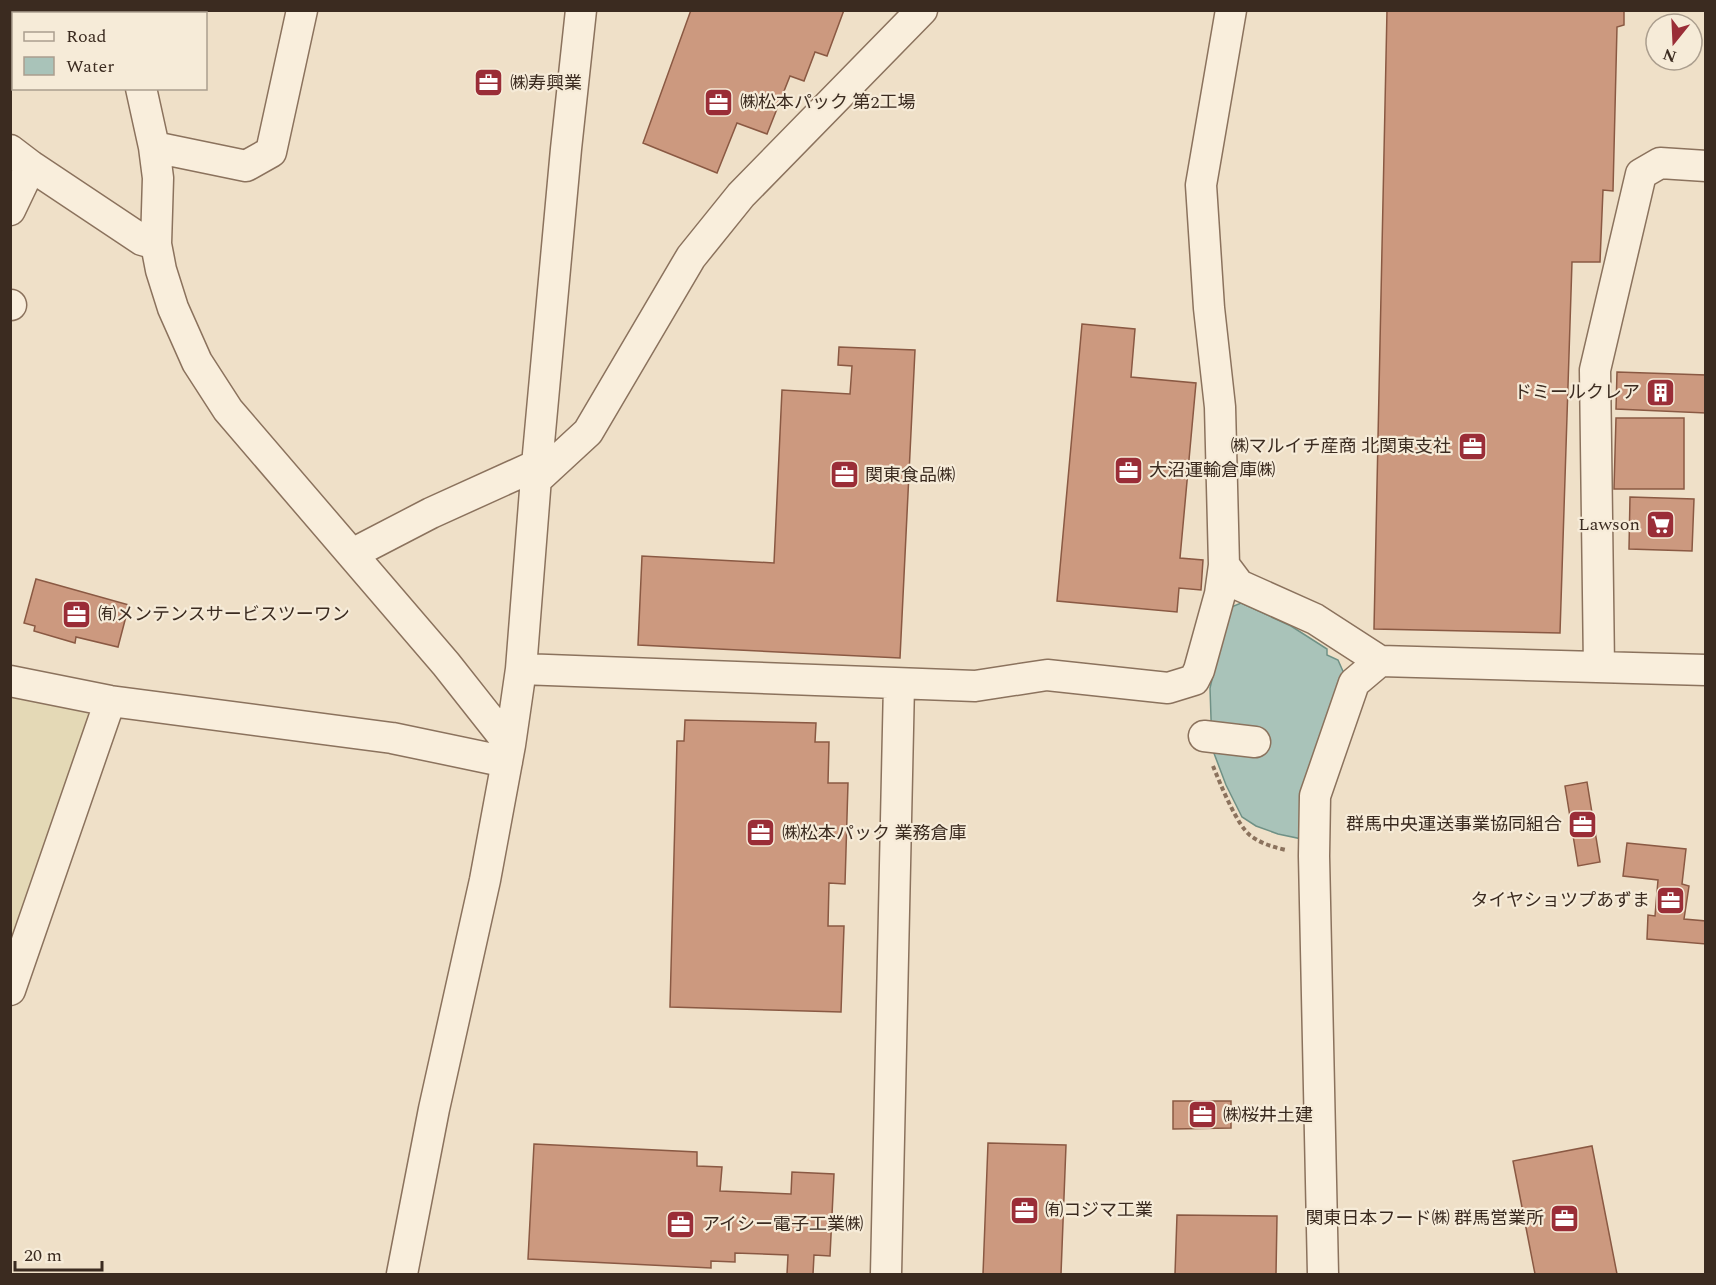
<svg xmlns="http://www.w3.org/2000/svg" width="1716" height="1285" viewBox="0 0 1716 1285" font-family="Spectral,'Noto Sans JP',serif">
  <rect width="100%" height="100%" fill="#efe0c8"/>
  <path fill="#e4d9b6" d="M11,696L98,707L11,968Z"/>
  <path fill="#a9c3b9" stroke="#6f9186" stroke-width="1.5" d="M1241,603L1291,626L1327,649V655L1338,660L1346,678L1302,839L1278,834L1256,826L1242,817L1226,785L1212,748L1210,688L1229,608Z"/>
  <path fill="#cc997f" stroke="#8a5943" stroke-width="1.5" d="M691,10H844L827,56L815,52L804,81L790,76L767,134L737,123L717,173L643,143Z
    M1387,10H1624V25L1617,27L1613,191L1603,190L1600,262H1572L1560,633L1374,629Z
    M485,72L496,74L492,93L482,91Z
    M1082,324L1135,329L1131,377L1196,383L1180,558L1203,560L1201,590L1179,588L1177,612L1057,601Z
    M839,347L915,350L900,658L638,645L642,556L774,563L782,390L850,394L852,366L838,365Z
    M1617,372L1706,375V413L1616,409Z
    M1616,418H1684V489H1614Z
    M1630,497L1694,499L1692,551L1629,549Z
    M36,579L129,605L118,647L76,637L75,643L34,631L35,626L24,623Z
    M685,720L816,723L815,742H829L828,783H848L845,884L829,883L828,926H844L841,1012L670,1007L677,741H684Z
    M1587,782L1600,862L1578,866L1565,786Z
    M1627,843L1686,849L1682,884L1689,886L1684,919L1706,921V944L1647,939L1648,915L1655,916L1658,880L1623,876Z
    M1173,1101H1231V1128L1173,1129Z
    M988,1143L1066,1145L1061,1274H983Z
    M534,1144L697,1152V1166L722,1167L720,1191L791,1194L792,1172L834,1174L830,1256L814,1255L813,1274H787L788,1255L735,1253V1262L711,1261V1268L528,1259Z
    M1592,1146L1617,1274H1535L1513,1161Z
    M1177,1215L1277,1216L1276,1274H1175Z"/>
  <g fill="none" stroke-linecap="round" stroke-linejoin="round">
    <defs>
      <path id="minor" d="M126,10L127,14
        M141,88L154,147L158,178L156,244L161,270L173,308L197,362L228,410L446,664L510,745
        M154,147L246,166L271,152L302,10
        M10,150L31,166L142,240L156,244
        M10,210L31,166
        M10,305H11
        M536,480L588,432L691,257L741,195L922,10
        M352,554L431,513L537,465
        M1224,565L1239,585L1315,619L1380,661L1706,670
        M1599,667L1595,370L1641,174L1660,163L1706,166
        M521,669L975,686L1047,675L1168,688L1194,680L1199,670L1220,594L1224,565L1220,407L1209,308L1201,185L1231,10
        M10,681L110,701L392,738L507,762
        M1204,736L1255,742
        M10,990L110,701
        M402,1274L434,1109L485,880L510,745L521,669L537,465L566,149L581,10
        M886,1274L899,684
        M1323,1274L1314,856L1315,796L1354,683L1380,661"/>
    </defs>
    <use href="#minor" stroke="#8b725d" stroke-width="33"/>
    <path stroke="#8b725d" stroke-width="4" stroke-dasharray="4.5 3" stroke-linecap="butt" d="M1213,766C1220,783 1237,826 1251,836C1262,844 1273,847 1286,850"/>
    <use href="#minor" stroke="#f9eedc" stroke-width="30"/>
  </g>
  <defs>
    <symbol id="office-square" viewBox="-11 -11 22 22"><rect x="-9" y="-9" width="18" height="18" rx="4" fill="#9a2d37" stroke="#f6ebd8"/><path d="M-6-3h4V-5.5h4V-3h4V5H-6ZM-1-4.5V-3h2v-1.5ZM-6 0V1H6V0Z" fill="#fff"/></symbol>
    <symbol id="building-square" viewBox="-11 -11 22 22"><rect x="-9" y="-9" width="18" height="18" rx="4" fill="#9a2d37" stroke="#f6ebd8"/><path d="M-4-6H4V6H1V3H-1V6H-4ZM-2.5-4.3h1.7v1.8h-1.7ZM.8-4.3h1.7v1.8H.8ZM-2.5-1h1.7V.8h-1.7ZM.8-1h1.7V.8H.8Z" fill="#fff"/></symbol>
    <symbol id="supermarket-square" viewBox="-11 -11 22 22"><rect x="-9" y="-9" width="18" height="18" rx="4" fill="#9a2d37" stroke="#f6ebd8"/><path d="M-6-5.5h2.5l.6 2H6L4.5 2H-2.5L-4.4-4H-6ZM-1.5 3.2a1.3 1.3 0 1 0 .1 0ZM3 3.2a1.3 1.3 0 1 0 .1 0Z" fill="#fff"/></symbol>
  </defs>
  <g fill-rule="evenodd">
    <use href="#office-square" x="472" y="66" width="33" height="33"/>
    <use href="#office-square" x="702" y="86" width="33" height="33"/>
    <use href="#building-square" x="1644" y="376" width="33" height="33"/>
    <use href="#office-square" x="1456" y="430" width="33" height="33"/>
    <use href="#office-square" x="1112" y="454" width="33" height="33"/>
    <use href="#office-square" x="828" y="458" width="33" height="33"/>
    <use href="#supermarket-square" x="1644" y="508" width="33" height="33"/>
    <use href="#office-square" x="60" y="598" width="33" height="33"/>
    <use href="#office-square" x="1566" y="808" width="33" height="33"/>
    <use href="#office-square" x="744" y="816" width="33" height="33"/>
    <use href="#office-square" x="1654" y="884" width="33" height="33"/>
    <use href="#office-square" x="1186" y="1098" width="33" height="33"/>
    <use href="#office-square" x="1008" y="1194" width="33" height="33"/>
    <use href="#office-square" x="1548" y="1202" width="33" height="33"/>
    <use href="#office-square" x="664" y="1208" width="33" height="33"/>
  </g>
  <g text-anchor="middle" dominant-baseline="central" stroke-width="4.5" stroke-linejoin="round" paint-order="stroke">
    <g font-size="18" fill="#3b2b20" stroke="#f6ebd8" text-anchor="start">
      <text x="510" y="83">㈱寿興業</text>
      <text x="740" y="102">㈱松本パック 第2工場</text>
      <text x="1640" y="392" text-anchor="end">ドミールクレア</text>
      <text x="1451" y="446" text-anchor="end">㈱マルイチ産商 北関東支社</text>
      <text x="1149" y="470">大沼運輸倉庫㈱</text>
      <text x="865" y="475">関東食品㈱</text>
      <text x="1640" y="524" text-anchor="end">Lawson</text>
      <text x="98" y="614">㈲メンテンスサービスツーワン</text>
      <text x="1562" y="824" text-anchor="end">群馬中央運送事業協同組合</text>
      <text x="782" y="833">㈱松本パック 業務倉庫</text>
      <text x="1650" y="900" text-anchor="end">タイヤショツプあずま</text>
      <text x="1223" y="1115">㈱桜井土建</text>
      <text x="1045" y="1210">㈲コジマ工業</text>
      <text x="1544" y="1218" text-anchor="end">関東日本フード㈱ 群馬営業所</text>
      <text x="702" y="1224">アイシー電子工業㈱</text>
    </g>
  </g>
  <rect width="1716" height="1285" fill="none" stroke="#3b2b20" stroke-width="24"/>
  <rect x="12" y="12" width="195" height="78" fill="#f6ebd8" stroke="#ab9e8e" stroke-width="1.5"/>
  <rect x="24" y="32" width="30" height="9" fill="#f9eedc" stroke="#ab9e8e" stroke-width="1.5"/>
  <text x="66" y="42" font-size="18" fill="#3b2b20">Road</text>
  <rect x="24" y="57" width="30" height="18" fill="#a9c3b9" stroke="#ab9e8e" stroke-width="1.5"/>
  <text x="66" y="72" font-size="18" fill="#3b2b20">Water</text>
  <g transform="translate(1674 42) rotate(198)"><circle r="28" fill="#f6ebd8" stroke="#ab9e8e" stroke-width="1.5"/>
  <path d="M0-4.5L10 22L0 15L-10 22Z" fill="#9a2d37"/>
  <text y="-9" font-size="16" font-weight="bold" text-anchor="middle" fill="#3b2b20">N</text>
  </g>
  <path d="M15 1261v9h87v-9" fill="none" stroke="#3b2b20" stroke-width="3"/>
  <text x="24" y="1261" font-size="18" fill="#3b2b20" stroke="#f6ebd8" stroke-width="4.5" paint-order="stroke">20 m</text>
</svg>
